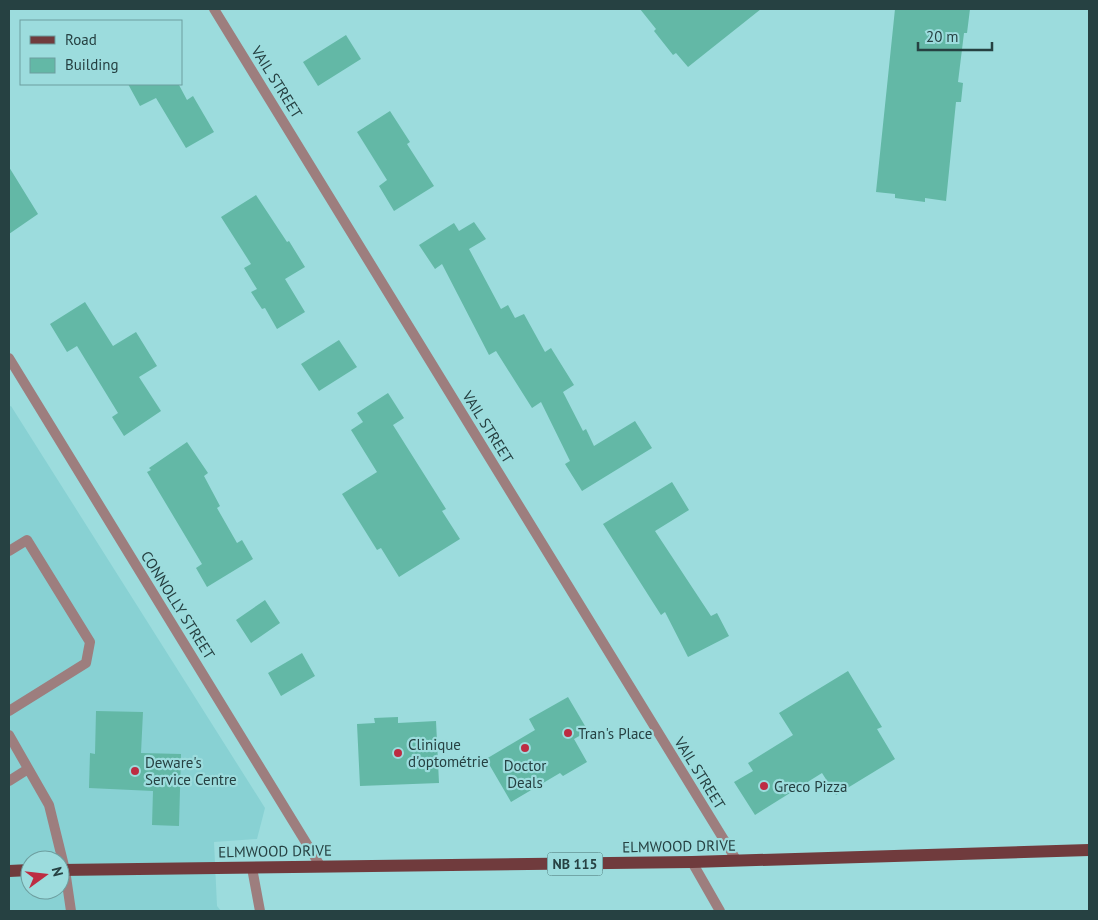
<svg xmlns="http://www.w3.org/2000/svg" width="1098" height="920" viewBox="0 0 1098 920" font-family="'PT Sans',sans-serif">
  <rect width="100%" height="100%" fill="#9cdcdd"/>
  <path fill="#88d1d3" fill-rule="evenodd" d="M11,406L265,808L257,839L214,842L217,906L221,911H9V407ZM30,860H60V890H30Z"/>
  <path fill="#63b8a6" d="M640,9H761L688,67L676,53L673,55L654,31L656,29Z
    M895,9H970L967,33H964L958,82L963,83L961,102H956L946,201L925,198V202L895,198V194L876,192Z
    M346,35L361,59L318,86L303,62Z
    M128,84H183L179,85L187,100L193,96L214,132L186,148L156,98L140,106Z
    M390,111L410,142L407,144L434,186L394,211L379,186L387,180L357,132Z
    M9,167L38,214L9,234Z
    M256,195L287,242L289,241L305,267L285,279L305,312L277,329L265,308L262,309L251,292L257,289L244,268L251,264L221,217Z
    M474,222L486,239L469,249L501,309L508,305L515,318L524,314L545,352L551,348L574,385L563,392L583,431L586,429L594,446L635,421L652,448L582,491L565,464L570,461L541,402L532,408L496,351L489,355L442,264L435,269L419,245L454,223L459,231Z
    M85,302L113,346L136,332L157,366L139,377L161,411L124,436L112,417L118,413L77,346L67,352L50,324Z
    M339,340L357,367L319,391L301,364Z
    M388,393L404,418L393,425L446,509L442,511L460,539L399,577L381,548L377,550L342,494L377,472L351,430L363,422L357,413Z
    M187,442L208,473L204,476L220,506L217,508L237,543L242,540L253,559L207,587L196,568L202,564L147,472L151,470L149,468Z
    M672,482L689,510L655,531L711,616L717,613L729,636L688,657L665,612L661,615L603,524Z
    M265,600L280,623L251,643L236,620Z
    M302,653L315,676L281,696L268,673Z
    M848,671L882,727L877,729L895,759L836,795L822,773L755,815L734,782L753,771L748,763L793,735L779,713Z
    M568,697L588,731L574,739L587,762L563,776L560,773L511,802L486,759L535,730L529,719Z
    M96,711L143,712L141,753L181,754L179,826L152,825L153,791L89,788L90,753L95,754Z
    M398,717V723L436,721L439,783L360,786L357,724L375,723L374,718Z"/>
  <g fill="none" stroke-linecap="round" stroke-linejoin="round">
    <path stroke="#9d7e7e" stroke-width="10" d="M9,551L27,540L90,642L86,663L9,711
      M9,735L49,805L65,870L71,911
      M9,781L28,769"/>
    <path stroke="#9d7e7e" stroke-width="10" d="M214,9L737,861
      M9,358L321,867
      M692,862L720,911
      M252,868L260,911"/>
    <path stroke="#703b3d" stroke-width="12" d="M60,870L692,862L1089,850
      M9,871L30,870"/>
  </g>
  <g fill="#bd2c42" stroke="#9cdcdd" stroke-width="2">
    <circle cx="568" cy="733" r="5"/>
    <circle cx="525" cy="748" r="5"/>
    <circle cx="398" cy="753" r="5"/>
    <circle cx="135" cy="771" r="5"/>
    <circle cx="764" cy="786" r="5"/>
  </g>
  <g text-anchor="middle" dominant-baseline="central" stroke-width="4.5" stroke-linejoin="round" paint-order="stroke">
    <rect fill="#9cdcdd" stroke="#497070" stroke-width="1" x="547.5" y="852.5" width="55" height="23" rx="4"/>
    <g font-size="14" font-weight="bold" fill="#264142">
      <text x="575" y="864">NB 115</text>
    </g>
    <g font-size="15" fill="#264142" stroke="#9cdcdd">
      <text transform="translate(277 82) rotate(58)">VAIL STREET</text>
      <text transform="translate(488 427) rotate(58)">VAIL STREET</text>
      <text transform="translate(178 605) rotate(58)">CONNOLLY STREET</text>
      <text transform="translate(700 773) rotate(58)">VAIL STREET</text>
      <text transform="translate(679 846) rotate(-1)">ELMWOOD DRIVE</text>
      <text transform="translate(275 851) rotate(-1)">ELMWOOD DRIVE</text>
    </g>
    <g font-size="15" fill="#264142" stroke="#9cdcdd" text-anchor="start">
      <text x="578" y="733">Tran's Place</text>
      <text x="408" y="744">Clinique<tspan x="408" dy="17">d'optométrie</tspan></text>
      <text x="145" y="762">Deware's<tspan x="145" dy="17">Service Centre</tspan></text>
      <text x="525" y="765" text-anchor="middle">Doctor<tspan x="525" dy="17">Deals</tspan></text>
      <text x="774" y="786">Greco Pizza</text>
    </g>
  </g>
  <rect width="1098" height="920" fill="none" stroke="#264142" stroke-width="20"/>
  <rect x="20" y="20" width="162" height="65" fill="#9cdcdd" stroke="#6d9e9f"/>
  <rect x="30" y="36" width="25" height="8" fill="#703b3d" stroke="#6d9e9f"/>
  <text x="65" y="45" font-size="15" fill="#264142">Road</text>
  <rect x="30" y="58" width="25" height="15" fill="#63b8a6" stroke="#6d9e9f"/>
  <text x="65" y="70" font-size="15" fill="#264142">Building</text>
  <g transform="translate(45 875) rotate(75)"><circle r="24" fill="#9cdcdd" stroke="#6d9e9f"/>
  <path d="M0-4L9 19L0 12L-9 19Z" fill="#bd2c42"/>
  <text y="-8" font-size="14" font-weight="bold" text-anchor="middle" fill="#264142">N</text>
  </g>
  <path d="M918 42v8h74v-8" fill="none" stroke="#264142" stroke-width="2.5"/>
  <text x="926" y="42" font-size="15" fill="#264142" stroke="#9cdcdd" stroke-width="4" paint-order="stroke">20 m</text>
</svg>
